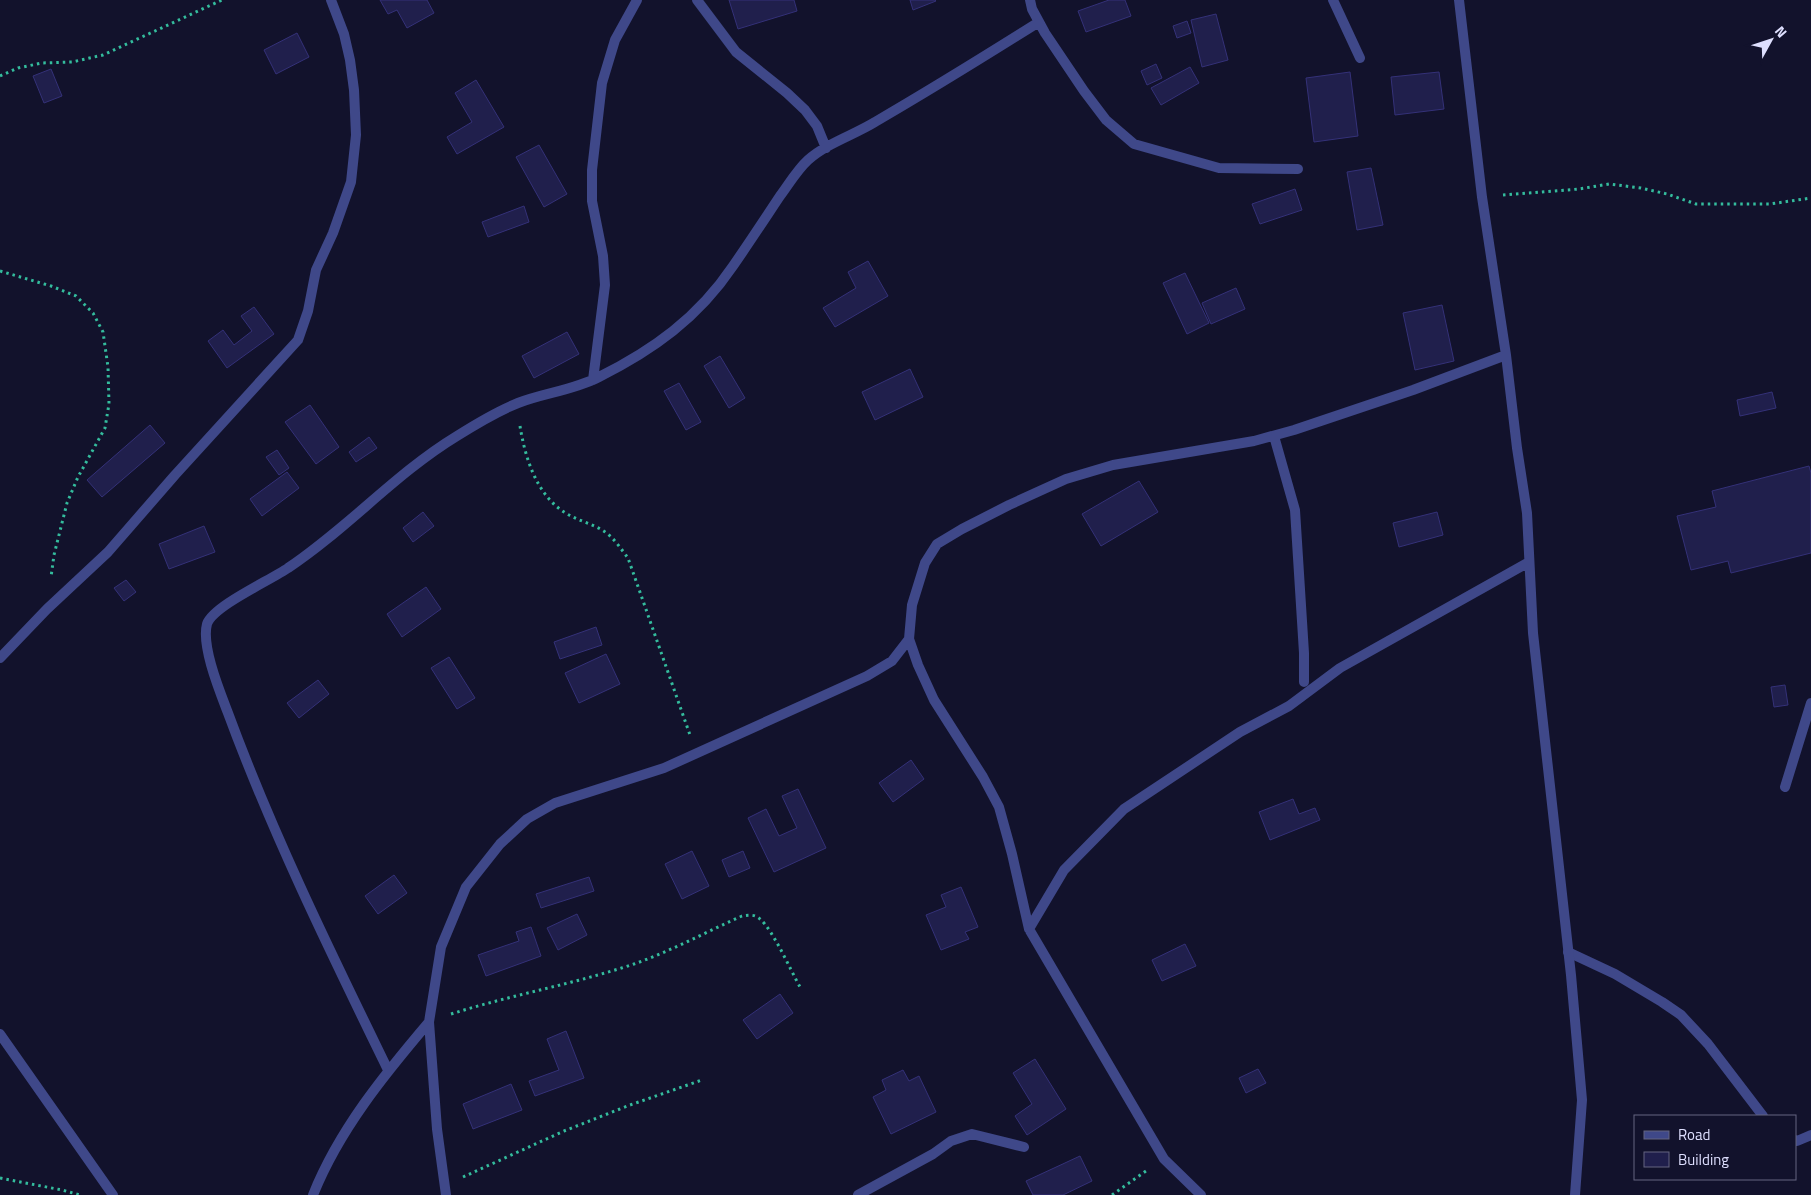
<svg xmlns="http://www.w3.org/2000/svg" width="1811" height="1195" viewBox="0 0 1811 1195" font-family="'Titillium Web',sans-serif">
  <rect width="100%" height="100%" fill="#12122c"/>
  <path fill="#201f4c" stroke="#343178" d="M380,0H427L434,13L407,28L397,10L388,14Z
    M729,0H794L797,11L738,29Z
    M910,0H935L936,1L913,10Z
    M1109,0H1125L1131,16L1086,32L1078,11Z
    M1216,14L1228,60L1202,67L1191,20Z
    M1187,21L1191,33L1177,38L1173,26Z
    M297,33L309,57L276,74L264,50Z
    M1156,64L1162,78L1147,85L1141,71Z
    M1190,67L1199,83L1161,105L1151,88Z
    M51,69L62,96L44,103L33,76Z
    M1350,72L1358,136L1314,142L1306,78Z
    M1439,72L1444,109L1395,115L1391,77Z
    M476,80L504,127L457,154L447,137L472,122L455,93Z
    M539,145L567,194L544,207L516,157Z
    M1371,168L1383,225L1357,230L1347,172Z
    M1295,189L1302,210L1260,224L1252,204Z
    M524,206L529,222L488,237L482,222Z
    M868,261L888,296L835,327L823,308L856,288L848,272Z
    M1185,273L1209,323L1187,334L1163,283Z
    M1236,288L1245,309L1211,324L1202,303Z
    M1442,305L1454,361L1415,370L1403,313Z
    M254,307L274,334L227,368L208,341L223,330L234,345L252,331L241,316Z
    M567,332L579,354L534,378L522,356Z
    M720,356L745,398L729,408L704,366Z
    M910,369L923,397L875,420L862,392Z
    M679,383L701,422L686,430L664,391Z
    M1772,392L1776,408L1740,416L1737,400Z
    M310,405L339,447L316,464L285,422Z
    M150,425L165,443L102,497L87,480Z
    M369,437L377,448L356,462L349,452Z
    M277,450L289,468L279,475L266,457Z
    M1809,466L1811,473V553L1731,573L1728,561L1691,570L1677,516L1716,507L1712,491Z
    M287,472L299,488L262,516L250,499Z
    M1139,481L1158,512L1101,546L1082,514Z
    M423,512L434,526L413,542L403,528Z
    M1437,512L1443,535L1399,547L1393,523Z
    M204,526L215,552L169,569L159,544Z
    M126,580L136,592L124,601L114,588Z
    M426,587L441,609L402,637L387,614Z
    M596,627L602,645L560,659L554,642Z
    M606,654L620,684L579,703L565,673Z
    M449,657L475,698L457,709L431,668Z
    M318,680L329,694L299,718L287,703Z
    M1785,685L1788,705L1774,707L1771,687Z
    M911,760L924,779L893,802L879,783Z
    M798,789L826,848L774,872L748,818L766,809L779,836L797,828L782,796Z
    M1293,799L1299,814L1315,808L1320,820L1270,840L1259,812Z
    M692,851L709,886L682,899L665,864Z
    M743,851L750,868L729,877L722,860Z
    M394,875L407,893L378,914L365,896Z
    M589,877L594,891L541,908L536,894Z
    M961,887L978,927L965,932L969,939L941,950L926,915L946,907L941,895Z
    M577,914L587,935L558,950L547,928Z
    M531,927L541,956L486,976L478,955L519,941L516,932Z
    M1185,944L1196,966L1162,981L1152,960Z
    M780,994L793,1013L757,1039L743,1020Z
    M566,1031L584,1078L535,1096L529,1081L559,1070L547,1039Z
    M1035,1059L1066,1109L1027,1135L1015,1116L1032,1104L1013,1073Z
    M1258,1069L1266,1083L1246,1093L1239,1078Z
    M903,1070L909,1081L919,1076L936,1112L891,1134L873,1097L886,1090L882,1080Z
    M511,1084L522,1110L473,1129L463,1104Z
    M1080,1156L1092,1181L1063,1195H1033L1026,1181Z"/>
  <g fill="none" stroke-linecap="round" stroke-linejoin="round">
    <path stroke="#34bc9d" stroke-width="3" stroke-dasharray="2.5 4" stroke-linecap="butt" d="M0,76L18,68L42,63L72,62L103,55L222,0
      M1503,195L1579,189L1609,184L1641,188L1667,194L1696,204H1770L1811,198
      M0,271L51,286L76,296L93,313L103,332L108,367L109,404L105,428L78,477L67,503L54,555L51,577
      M520,426C525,457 536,494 564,512C576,520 590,523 602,530C613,536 621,549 628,558L690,735
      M451,1014C511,995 574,984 634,964C671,951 706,932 742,916C748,915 755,914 760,919C773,930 791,971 800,987
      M463,1177L564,1131L630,1105L702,1080
      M0,1178L62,1190L80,1195
      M1112,1195L1146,1171"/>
    <path stroke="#3f4889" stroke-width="10" d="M1785,787L1811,703
      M1568,952L1615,974L1662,1002L1681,1015L1708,1044L1763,1116
      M1795,1140L1797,1141L1811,1135"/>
    <path stroke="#3f4889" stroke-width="10" d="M697,0L736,52L787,93L805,110L817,126L826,148
      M1030,0L1032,9L1045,33L1084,91L1106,120L1134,144L1219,168L1298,169
      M1333,0L1360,58
      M1459,0L1482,197L1506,355L1517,448L1527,513L1533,633L1571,975L1582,1100L1575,1195
      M593,380L605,285L603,256L592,201V170L602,83L615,40L637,0
      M1274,436L1295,510L1304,653V682
      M909,639L918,665L934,700L983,777L999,807L1012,854L1029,929L1164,1159L1201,1195
      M0,658L47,609L108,552L175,475L298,340L308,311L316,270L333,233L351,182L356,135L354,90L350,60L344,34L331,0
      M1029,929L1064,870L1124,809L1240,732L1289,706L1340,668L1529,562
      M0,1034L113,1195
      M388,1070C331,953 273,835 228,713C220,692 201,646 207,624C213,606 271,580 288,568C348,528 396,473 457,436C476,424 498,411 518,403C544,393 574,390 599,377C653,350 698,318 733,266C749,243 764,220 780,196C789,184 797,170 808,160C827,143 854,135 875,122C930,90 985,56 1039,22
      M313,1195C339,1130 384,1075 429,1022
      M446,1195L437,1129L429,1022L441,947L466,887L500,844L527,819L555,803L664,768L867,676L892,661L909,639L912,605L925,563L937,544L962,529L1009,505L1066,479L1113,465L1254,441L1294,430L1413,390L1506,355
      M858,1195L933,1154L951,1141L972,1134L1024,1147"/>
  </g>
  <rect x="1634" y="1115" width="162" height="65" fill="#12122c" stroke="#646480"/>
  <rect x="1644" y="1131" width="25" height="8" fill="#3f4889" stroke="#646480"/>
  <text x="1678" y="1140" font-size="15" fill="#dedffe">Road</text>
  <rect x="1644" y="1152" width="25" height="15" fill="#201f4c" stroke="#646480"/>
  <text x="1678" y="1165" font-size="15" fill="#dedffe">Building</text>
  <g transform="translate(1771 40) rotate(50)" stroke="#12122c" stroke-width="4" paint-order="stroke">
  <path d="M0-4L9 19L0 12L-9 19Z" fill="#dedffe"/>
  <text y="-8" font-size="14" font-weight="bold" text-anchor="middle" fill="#dedffe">N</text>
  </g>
</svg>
